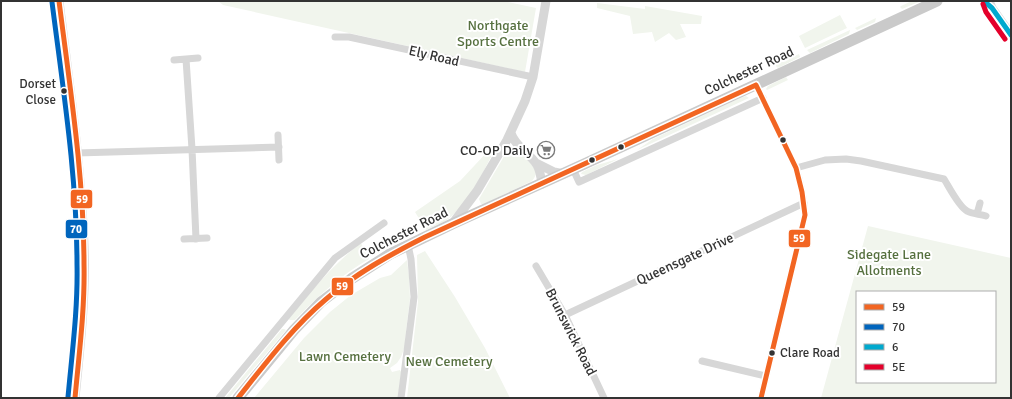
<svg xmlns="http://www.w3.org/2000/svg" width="1012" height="399" viewBox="0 0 1012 399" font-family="Signika,sans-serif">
  <rect width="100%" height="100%" fill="#fff"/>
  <path fill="#f1f5ed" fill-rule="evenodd" d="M218,1H503L536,8L525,72L223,5Z
    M912,1H921L902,9L900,7L901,6Z
    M597,3L645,9V6L702,16L701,24H680L686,37L676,40L669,33L655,42L652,32L633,34L630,16L597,8Z
    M840,15L847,28L805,48L799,36Z
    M876,18L875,22L857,30L855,28Z
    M850,30L849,34L810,53L807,50Z
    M799,54L800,57L778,68L775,65Z
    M786,77L788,80L767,90L766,89L768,86Z
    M746,96L749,98L637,150L653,139L740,98Z
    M509,150C513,150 516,150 519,152C523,155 535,167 536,172C536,176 534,178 532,181L484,204H481L479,199L506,153Z
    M488,151L493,153C482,174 468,205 448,219C442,224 433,226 426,230L415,212L460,181Z
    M618,159L586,175L581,174L582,172L597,165Z
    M868,226L1011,258V398H821ZM857,292H995V382H857Z
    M361,243L369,259C341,275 317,297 295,320H290L288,319C311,292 333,264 361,243Z
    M425,251L455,297L485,348L510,398H407L418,302L417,255Z
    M407,260L409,276L410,299L406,331L405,346L401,357L397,363L390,368L392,372L400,370L401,372L398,398H254L304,338L330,312L351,295L380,278L391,275Z
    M282,329H284L286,330L229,398H225Z"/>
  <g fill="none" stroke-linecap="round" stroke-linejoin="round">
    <path stroke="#d7d7d7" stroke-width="7" d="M335,37H349L533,77
      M186,59L192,149L196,239
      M174,60L198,58
      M756,85L796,168C801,184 804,199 805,215L761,398
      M278,135L279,160
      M77,153L279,147
      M796,168L825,160L846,159L861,161L944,179C949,187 959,207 967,211C972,214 980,214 986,216
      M573,169L579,182L763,98
      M977,214L980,203
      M184,239L207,238
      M536,266L565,315L604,398
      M565,315L804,203
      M702,361L766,376
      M219,398L335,258L384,223
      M401,398L414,297L411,259L408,245"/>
    <path stroke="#d7d7d7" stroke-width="9" d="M59,1C69,83 81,164 84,246C86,297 80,347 75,398
      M989,1L992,8L1011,35
      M511,133C515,147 530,153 537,165C540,170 541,177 542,184
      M536,163L554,172L564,174
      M453,223L477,191L507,140L525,101L533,77L546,1"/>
    <path stroke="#cacaca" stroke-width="11" d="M238,398L294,330L321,302L351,279L390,254L452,224L582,165L937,1"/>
    <defs>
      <path id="bus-1" d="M59,1C70,88 84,176 84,264C85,309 79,354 75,398
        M756,85L796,168L802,192L805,215L761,398
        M238,398C265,364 292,328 325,300C355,274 389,255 425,237L756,85"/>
      <path id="bus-2" d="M52,2C63,89 77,176 77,264C78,309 72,353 68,397"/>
      <path id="bus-3" d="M984,1L992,8L1011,35"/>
      <path id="bus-4" d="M983,4L986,12L1005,39"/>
    </defs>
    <use href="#bus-1" stroke="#fff" stroke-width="8"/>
    <use href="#bus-2" stroke="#fff" stroke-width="8"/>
    <use href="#bus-3" stroke="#fff" stroke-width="8"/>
    <use href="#bus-4" stroke="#fff" stroke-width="8"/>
    <use href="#bus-1" stroke="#f26522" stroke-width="5"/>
    <use href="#bus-2" stroke="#0065bd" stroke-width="5"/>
    <use href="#bus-3" stroke="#00a9ce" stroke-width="5"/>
    <use href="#bus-4" stroke="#e4002b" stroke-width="5"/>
  </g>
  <defs>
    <symbol id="supermarket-ring" viewBox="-11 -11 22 22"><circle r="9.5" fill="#fff" stroke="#7a7a7a" stroke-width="1.5"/><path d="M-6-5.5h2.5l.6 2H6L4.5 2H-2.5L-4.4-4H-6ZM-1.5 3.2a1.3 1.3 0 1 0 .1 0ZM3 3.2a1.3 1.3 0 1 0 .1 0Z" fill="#7a7a7a"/></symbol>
  </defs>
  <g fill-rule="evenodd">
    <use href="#supermarket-ring" x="536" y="140" width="20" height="20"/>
  </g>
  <g fill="#333" stroke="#fff" stroke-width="1.5">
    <circle cx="64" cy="91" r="3.5"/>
    <circle cx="783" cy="140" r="3.5"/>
    <circle cx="621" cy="147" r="3.5"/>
    <circle cx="592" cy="160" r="3.5"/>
    <circle cx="772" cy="353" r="3.5"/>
  </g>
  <g text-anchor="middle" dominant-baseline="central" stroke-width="4" stroke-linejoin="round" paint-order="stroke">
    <g font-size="13" fill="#333" stroke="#fff" text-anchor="end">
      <text x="56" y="84">Dorset<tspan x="56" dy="16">Close</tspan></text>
      <text x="780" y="353" text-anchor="start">Clare Road</text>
    </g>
    <g font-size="14" fill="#56703f" stroke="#fff">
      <text x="498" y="25">Northgate<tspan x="498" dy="16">Sports Centre</tspan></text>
      <text x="889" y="254">Sidegate Lane<tspan x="889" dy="16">Allotments</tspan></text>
      <text x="345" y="356">Lawn Cemetery</text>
      <text x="449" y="361">New Cemetery</text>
    </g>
    <g font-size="14" fill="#333" stroke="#fff">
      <text transform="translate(434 56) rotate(13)">Ely Road</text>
      <text transform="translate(749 71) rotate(-25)">Colchester Road</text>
      <text transform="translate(404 233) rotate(-27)">Colchester Road</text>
      <text transform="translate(685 259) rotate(-25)">Queensgate Drive</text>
      <text transform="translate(571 332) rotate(63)">Brunswick Road</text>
    </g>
    <g font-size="14" fill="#333" stroke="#fff" text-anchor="end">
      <text x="533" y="150">CO-OP Daily</text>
    </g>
  </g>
  <g stroke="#fff" stroke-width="1.5">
    <rect x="70" y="189" width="23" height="20" rx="4" fill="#f26522"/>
    <rect x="65" y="219" width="23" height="20" rx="4" fill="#0065bd"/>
    <rect x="788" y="229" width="23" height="19" rx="4" fill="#f26522"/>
    <rect x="331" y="277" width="23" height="19" rx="4" fill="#f26522"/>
  </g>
  <g font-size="11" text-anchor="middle" font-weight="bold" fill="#fff">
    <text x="82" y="203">59</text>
    <text x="76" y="233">70</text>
    <text x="799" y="242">59</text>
    <text x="342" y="290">59</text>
  </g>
  <rect width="1012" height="399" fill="none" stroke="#333333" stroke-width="4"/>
  <rect x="856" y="291" width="140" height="92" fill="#ffffff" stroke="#adadad"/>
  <rect x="864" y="304" width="20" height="6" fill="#f26522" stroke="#adadad"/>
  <text x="892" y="311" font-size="12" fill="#333333">59</text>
  <rect x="864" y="324" width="20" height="6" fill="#0065bd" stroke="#adadad"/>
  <text x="892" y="331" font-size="12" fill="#333333">70</text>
  <rect x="864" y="344" width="20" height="6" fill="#00a9ce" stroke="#adadad"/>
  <text x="892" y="351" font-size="12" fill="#333333">6</text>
  <rect x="864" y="364" width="20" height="6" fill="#e4002b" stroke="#adadad"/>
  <text x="892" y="371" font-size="12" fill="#333333">5E</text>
</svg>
